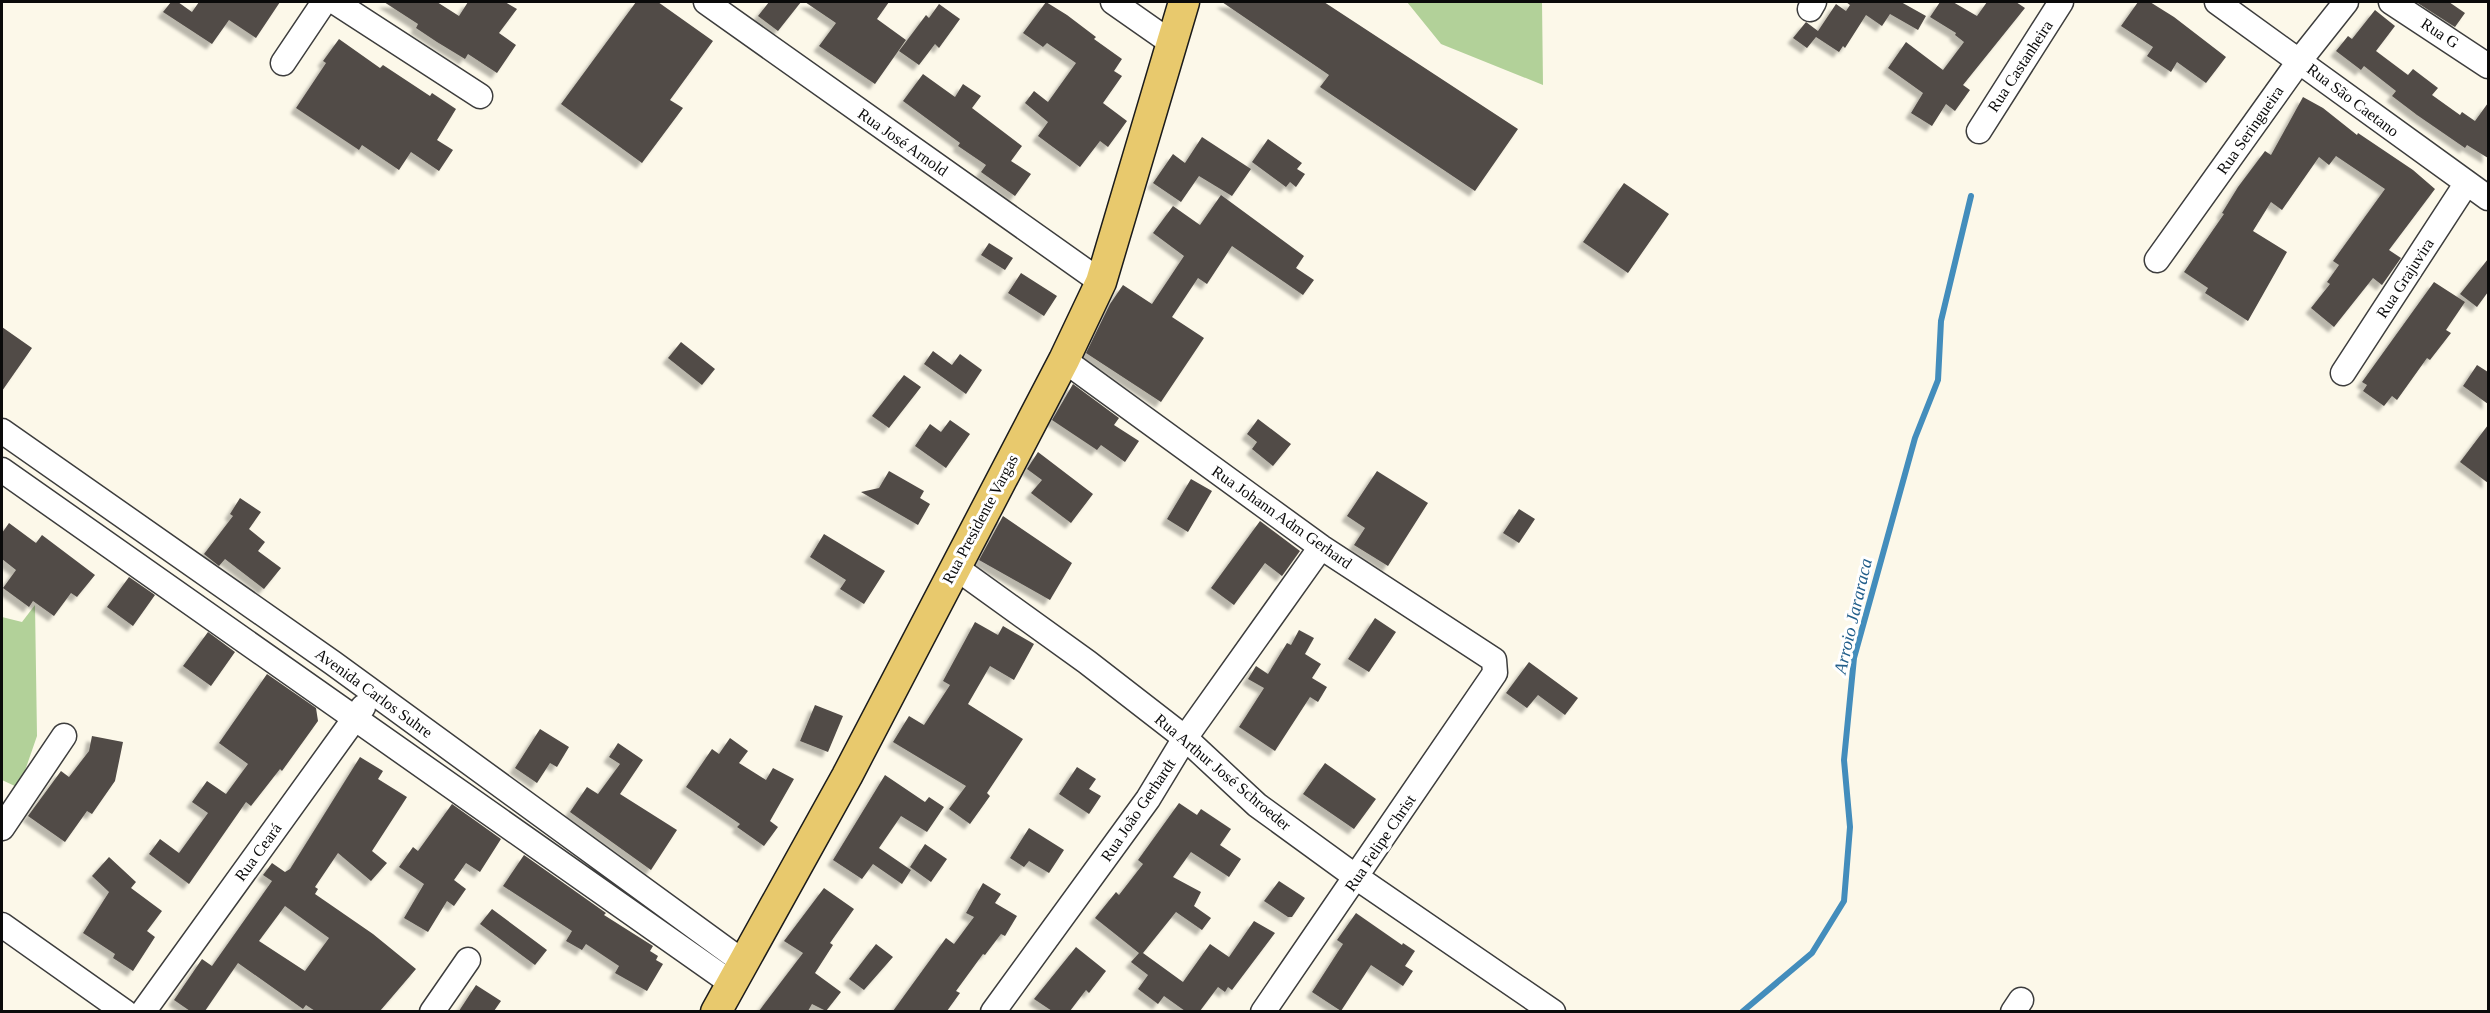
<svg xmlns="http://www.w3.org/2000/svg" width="2490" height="1013" viewBox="0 0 2490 1013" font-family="'Times New Roman',serif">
  <defs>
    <filter id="shadow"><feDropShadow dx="-5.5" dy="5.5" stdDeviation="1.5" flood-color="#0004"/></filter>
  </defs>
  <rect width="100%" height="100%" fill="#fcf8e9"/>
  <path fill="#b2d199" d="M1407,2H1542L1543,85L1441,44Z
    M35,605L37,736L19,788L2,780V617L22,622Z"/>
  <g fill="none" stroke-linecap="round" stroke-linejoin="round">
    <path stroke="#438dbc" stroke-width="6" d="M1742,1012L1812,953L1844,901L1850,827L1844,760L1854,658L1915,438L1938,380L1941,321L1971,196"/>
  </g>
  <path fill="#514b47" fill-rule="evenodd" filter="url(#shadow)" d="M171,2H178L192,12L199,2H280L256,38L229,20L212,44L163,12Z
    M384,2H437L459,16L468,2H505L517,9L499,33L516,45L497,73L468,54L465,59L437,42L416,28L418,24Z
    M636,2H658L713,41L670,100L683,108L642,163L561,104Z
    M769,2H801L778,31L758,16Z
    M805,2H889L877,19L906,40L875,84L819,46L836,23Z
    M1046,2L1067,15L1096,37L1094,39L1122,59L1114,71L1122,76L1103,103L1127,121L1108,147L1100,141L1080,167L1038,136L1048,122L1025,103L1034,91L1048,102L1076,63L1047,43L1043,47L1023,33Z
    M1222,2H1324L1518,129L1475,191L1320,87L1329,75Z
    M1846,2H1901L1926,16L1918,30L1890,14L1882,26L1866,15L1845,48L1843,46L1839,52L1816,37L1807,48L1793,38L1806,22L1818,31L1836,4L1846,11L1850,5Z
    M1940,2H1953L1977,16L1987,2H2016L2025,8L1963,85L1970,90L1955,111L1946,104L1932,126L1911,113L1923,93L1888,68L1906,42L1943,70L1964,42L1955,35L1956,33L1930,17Z
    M2138,2H2150L2174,17L2226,57L2206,83L2177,62L2171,72L2147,56L2153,47L2121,26Z
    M2416,2H2449L2465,13L2455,27Z
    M939,4L960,19L939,48L935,44L919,65L899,51L926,15L929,18Z
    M2375,10L2395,26L2376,51L2408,75L2413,69L2438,88L2432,95L2460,115L2462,112L2475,121L2488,103V158L2467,145L2465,148L2417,115L2392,96L2396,91L2364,66L2361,70L2336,51L2348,36L2352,39Z
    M339,39L380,68L383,65L430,96L432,93L456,109L437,140L453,150L439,171L411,152L399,170L362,145L359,150L296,108L326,63L323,61Z
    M923,74L955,97L963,84L981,96L972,108L1022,146L1011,161L1031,174L1015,196L981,172L986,165L958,146L960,143L903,101Z
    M2303,97L2323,108L2357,135L2358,133L2413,170L2435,189L2389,250L2401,258L2382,285L2373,278L2334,327L2311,308L2330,284L2327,282L2339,265L2333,261L2385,189L2336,156L2329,165L2319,157L2282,210L2271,202L2253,231L2287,252L2248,321L2205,293L2208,288L2184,272L2224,214L2222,213L2238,187L2265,151L2271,155Z
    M1202,137L1251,169L1232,196L1199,176L1181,202L1153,183L1173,154L1185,163Z
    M1268,139L1302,163L1297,169L1305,174L1296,187L1290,182L1286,187L1252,162Z
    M1624,183L1669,214L1628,273L1583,242Z
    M1221,195L1304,256L1296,268L1314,280L1303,295L1232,246L1207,284L1198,278L1172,317L1204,338L1161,402L1086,353L1110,304L1123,285L1152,304L1184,256L1153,233L1173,206L1200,225Z
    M989,243L1013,258L1005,270L981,255Z
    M2488,259V292L2477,307L2460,294Z
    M1021,273L1057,296L1044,316L1008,293Z
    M2434,282L2465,302L2446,330L2451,333L2430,360L2427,358L2397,400L2392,396L2384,406L2363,391L2367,385L2362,382Z
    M2,327L32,348L2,391Z
    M681,342L715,369L702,385L668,358Z
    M933,351L952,365L960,354L982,370L966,394L924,364Z
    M2477,365L2488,372V404L2463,386Z
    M904,375L921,387L889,428L872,416Z
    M1073,384L1119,418L1114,425L1139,441L1125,462L1101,445L1097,450L1052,420Z
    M1258,419L1291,444L1273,466L1252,449L1257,442L1247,434Z
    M950,420L970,434L946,468L915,446L930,424L941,432Z
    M2488,425V483L2460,462Z
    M1038,452L1093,494L1071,523L1031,493L1042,480L1027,469Z
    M889,471L924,491L920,498L930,504L918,525L861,492L879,488Z
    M1377,471L1428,503L1388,566L1354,545L1365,528L1347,516Z
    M1191,479L1212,491L1188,532L1167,519Z
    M240,498L261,512L249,529L265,542L258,551L281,568L264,589L225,559L219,566L204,554L233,516L230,514Z
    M1519,509L1535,519L1519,543L1503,533Z
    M1003,516L1072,563L1050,600L979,560Z
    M1260,521L1300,551L1282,576L1265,563L1234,605L1211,588Z
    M9,523L36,543L42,535L95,575L77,597L71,593L54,616L33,601L29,607L3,588L16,570L2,559V533Z
    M824,534L885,571L864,604L840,589L846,580L810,557Z
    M129,577L155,595L133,626L107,607Z
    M1375,618L1396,632L1369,672L1348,659Z
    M975,622L998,635L1003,626L1034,644L1014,680L990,666L968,704L1023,739L987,793L990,796L970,824L949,809L966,786L893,742L909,716L924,725L950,685L943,681Z
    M1299,630L1314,638L1305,654L1321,664L1312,678L1327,687L1318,702L1310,697L1275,751L1239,727L1264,688L1248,679L1256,666L1268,674L1287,643L1291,645Z
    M208,632L235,652L211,686L183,666Z
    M1529,662L1578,698L1565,715L1538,695L1527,708L1506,693Z
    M267,674L316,708L318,721L282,771L280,769L251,806L246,802L189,884L149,854L160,839L179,853L208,813L192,802L207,781L226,794L248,764L219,743Z
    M815,705L843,716L828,752L800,741Z
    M540,729L569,747L557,767L550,763L537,783L515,768Z
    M92,736L123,742L115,781L92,814L87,811L65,842L28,816L61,771L69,777L89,751Z
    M730,738L748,751L739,763L766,780L773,768L794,779L770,821L778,827L764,846L737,827L740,824L686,787L712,749L719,754Z
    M618,743L643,760L620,794L677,830L651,870L570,812L587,787L598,794L620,764L609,757Z
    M360,757L383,771L378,779L407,797L372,851L387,863L371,881L338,853L315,887L318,889L315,894L373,934L416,969L380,1011H315L306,1005L303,1009L238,963L205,1011H190L174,1000L202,959L212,966L272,881L263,875L272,863L285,872L290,869ZM285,906L329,938L305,971L259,941Z
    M1325,763L1376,799L1354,829L1303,794Z
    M1077,767L1096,779L1089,789L1101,796L1089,814L1059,794Z
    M885,775L925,802L929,797L944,807L927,832L901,816L879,848L911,870L902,884L873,864L862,879L833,860Z
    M1179,803L1197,815L1201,809L1231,829L1220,845L1241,859L1229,877L1191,852L1173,877L1201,892L1194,906L1211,918L1202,930L1176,912L1143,953L1183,982L1210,944L1229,957L1254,921L1275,933L1232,990L1228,987L1225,992L1218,987L1200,1011H1185L1164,996L1158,1004L1138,989L1148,975L1131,962L1139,953L1095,918L1116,892L1119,895L1143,864L1138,860Z
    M452,804L501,839L480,872L466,863L454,880L466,889L454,906L447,901L428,932L404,918L424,884L399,867L413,847L418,851Z
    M1029,828L1064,850L1049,873L1029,861L1024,867L1010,858Z
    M925,844L947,859L931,882L910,867Z
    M524,855L606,913L604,915L653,946L650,951L658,956L656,960L663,964L647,991L615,973L619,966L586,944L582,950L566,941L572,931L503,886Z
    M109,857L136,882L131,888L162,911L147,931L155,937L133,971L113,958L115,954L83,933L109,892L92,876Z
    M1279,881L1305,898L1292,917H1288L1264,901Z
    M983,883L1001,894L995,903L1017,916L1005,936L1001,934L985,955L983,954L956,991L960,993L947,1011H893L946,938L954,944L974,917L966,913Z
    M824,888L854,909L830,943L833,945L815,973L841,992L826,1011L812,1004L808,1011H759L803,953L784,941Z
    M492,909L547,950L535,965L480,924Z
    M1356,913L1402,945L1403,943L1415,951L1405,966L1413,971L1403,986L1371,965L1341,1011L1312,992L1343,944L1337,940Z
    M876,944L893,957L864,990L849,979Z
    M1076,947L1106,971L1089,993L1086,990L1070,1011H1052L1034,999Z
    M476,985L501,1001L494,1011H459Z"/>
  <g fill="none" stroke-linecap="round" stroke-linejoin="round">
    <defs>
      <path id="minor" d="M335,2L480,96
        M706,2L1101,282
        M1113,2L1173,44
        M2217,2L2488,198
        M2391,2L2488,66
        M1810,9L1814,2
        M283,63L324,2
        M1979,131L2061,2
        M2157,260L2300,60L2346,2
        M1064,360L1321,547L1494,660L1495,673L1263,1012
        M2343,373L2466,184
        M2,431L333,663L743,962
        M2,470L731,983
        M955,567L1087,662L1185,738L1257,805L1356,877L1553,1012
        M2,828L64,736
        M2,925L125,1012
        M143,1012L363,707
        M432,1012L468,960
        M993,1012L1148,799L1185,738L1321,547
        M2013,1012L2021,1000"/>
      <path id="major" d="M716,1012L847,776L1064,360L1101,282L1184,2"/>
    </defs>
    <use href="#minor" stroke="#3d3d3d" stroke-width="27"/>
    <use href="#major" stroke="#1b1b1b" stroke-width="33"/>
    <use href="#minor" stroke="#fff" stroke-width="24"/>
    <use href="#major" stroke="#e8c96d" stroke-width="30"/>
  </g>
  <g text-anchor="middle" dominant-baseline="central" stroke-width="6" stroke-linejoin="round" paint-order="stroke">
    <g font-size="16" fill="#0a0a0a" stroke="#fff">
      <text transform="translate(2440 33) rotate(33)">Rua G</text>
      <text transform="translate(2020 66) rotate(-57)">Rua Castanheira</text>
      <text transform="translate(2353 100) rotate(37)">Rua São Caetano</text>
      <text transform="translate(2250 130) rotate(-55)">Rua Seringueira</text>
      <text transform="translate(903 142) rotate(35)">Rua José Arnold</text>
      <text transform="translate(2405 278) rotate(-57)">Rua Grajuvira</text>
      <text transform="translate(1282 517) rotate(35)">Rua Johann Adm Gerhard</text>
      <text transform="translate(980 519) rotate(-62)">Rua Presidente Vargas</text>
      <text transform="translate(374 693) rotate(36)">Avenida Carlos Suhre</text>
      <text transform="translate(1223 772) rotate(40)">Rua Arthur José Schroeder</text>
      <text transform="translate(1138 810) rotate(-56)">Rua João Gerhardt</text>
      <text transform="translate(1380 843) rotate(-56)">Rua Felipe Christ</text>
      <text transform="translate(258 852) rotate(-54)">Rua Ceará</text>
    </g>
    <g font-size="18" font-style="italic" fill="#235f8b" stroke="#fff">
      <text transform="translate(1853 616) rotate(-77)">Arroio Jararaca</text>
    </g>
  </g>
  <rect width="2490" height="1013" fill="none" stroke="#0a0a0a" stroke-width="6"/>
</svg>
